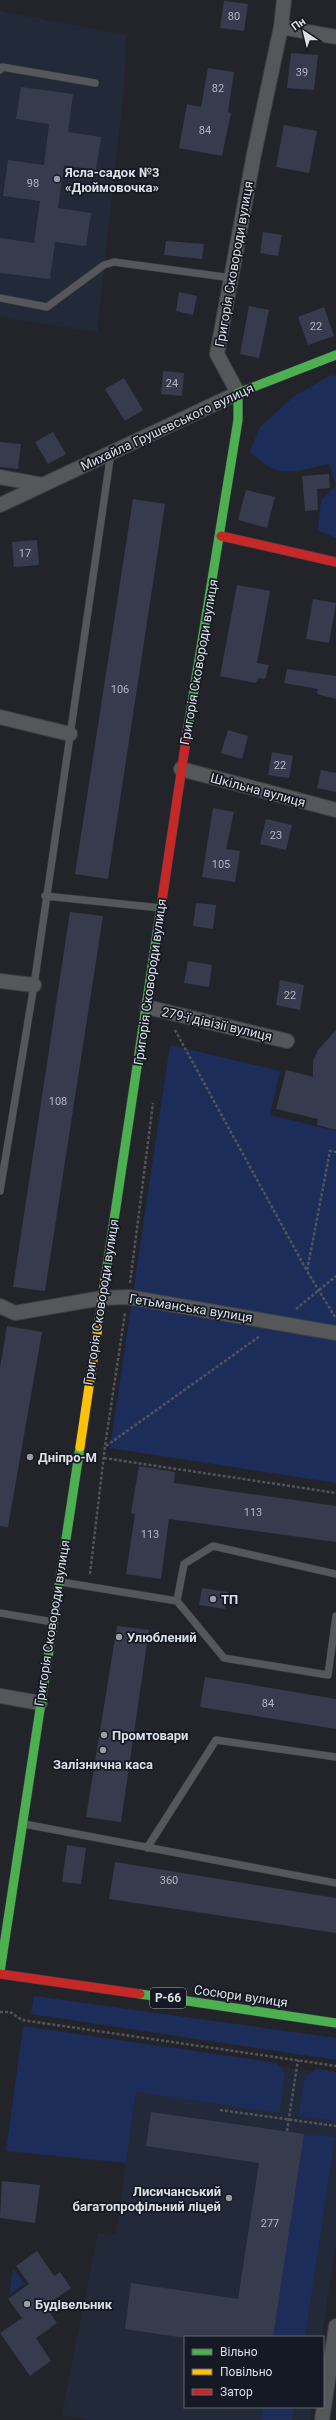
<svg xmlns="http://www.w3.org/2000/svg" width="336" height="2420" viewBox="0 0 336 2420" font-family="Roboto,sans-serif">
  <rect width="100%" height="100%" fill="#22242a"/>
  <path fill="#222938" d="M0,11L126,35L124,87L97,332L0,317Z
    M143,2043L276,2063L279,2066L313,2072L317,2069L336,2072V2243L322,2337H185V2407H312L310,2420H87L62,2415L98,2233L116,2235Z"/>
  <path fill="#1c2d5a" d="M331,375L336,376V538L318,530L321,500L336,485L329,464C292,471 280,482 250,451L260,427L293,397Z
    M170,1045L280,1071L270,1115L336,1131V1483L110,1448Z
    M34,1996L336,2038V2060L31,2014Z
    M23,2026L276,2063L285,2073L279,2113L136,2092L126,2163L6,2151Z
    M317,2069L336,2072V2121L299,2116L305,2076Z
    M304,2134L335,2137L305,2337H273Z
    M13,2269L25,2284L9,2295Z
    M263,2407H294L292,2420H261Z"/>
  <path fill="#363c4d" d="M224,1L248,4L244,31L220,28Z
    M291,53L318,55L314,90L287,88Z
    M208,68L234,72L228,112L231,113L222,156L179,148L187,104L201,107Z
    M21,87L73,94L68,132L101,137L96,170L64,165L58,208L91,213L86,246L55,242L50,279L0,273V238L34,243L40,201L3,196L8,160L44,165L49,124L16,119Z
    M284,125L317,131L309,173L276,167Z
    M263,232L282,235L278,256L260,253Z
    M166,241L204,244L202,259L164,255Z
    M179,292L197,296L193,315L176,311Z
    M249,306L269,310L259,358L240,354Z
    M324,307L334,336L308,345L298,317Z
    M163,371L184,373L182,396L161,394Z
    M124,378L143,410L125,421L105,389Z
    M53,432L66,454L48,464L35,442Z
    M0,442L21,444L18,469L0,467Z
    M329,474L330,488L317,489L318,510L305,511L302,476Z
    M246,490L275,497L267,528L238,520Z
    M133,499L165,504L108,879L75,874Z
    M37,540L39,565L14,567L12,542Z
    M237,585L270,591L257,663L269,665L265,679L259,678L256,683L220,676Z
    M313,599L336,603L329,643L306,639Z
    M287,669L336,676V699L317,694L318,689L284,683Z
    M228,730L248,736L242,759L221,753Z
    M272,752L293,756L289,778L268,775Z
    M321,770L336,773V792L317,788Z
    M213,808L234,812L226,849L240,851L235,882L202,877Z
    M266,819L292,825L286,850L260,844Z
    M196,903L216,905L213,929L193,926Z
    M70,912L103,916L45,1291L13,1287Z
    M188,961L212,965L209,987L184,983Z
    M280,980L304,985L300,1010L276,1005Z
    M336,1030V1130L317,1125L318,1119L276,1109L286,1070L313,1077V1061L318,1050Z
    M7,1326L42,1332L8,1527L0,1526V1368Z
    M139,1466L175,1472L174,1483L336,1506V1542L169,1519L161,1579L126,1574L135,1514L131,1513Z
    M202,1588L228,1592L225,1609L199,1605Z
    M117,1626L149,1630L121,1822L86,1817Z
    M205,1677L336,1699V1729L200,1707Z
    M67,1845L86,1848L81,1884L62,1882Z
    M115,1862L336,1898V1933L109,1899Z
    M151,2112L304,2134L273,2337H179L125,2329L131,2283L238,2299L259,2163L146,2146Z
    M2,2181L40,2185L35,2223L0,2218Z
    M37,2251L54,2276L60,2272L71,2288L45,2306L57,2323L36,2338L51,2361L30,2376L0,2333L22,2318L8,2299L29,2284L16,2266Z"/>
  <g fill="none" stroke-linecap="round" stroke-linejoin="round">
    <defs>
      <path id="lane" d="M0,70L2,67L95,83
        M0,298L47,307L104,265L114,262L232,278
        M45,896L161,908
        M0,1191L34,985L111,452
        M61,1582L177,1601L224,1658L328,1675L336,1616
        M177,1601L184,1564L213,1546L336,1574
        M0,1613L53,1622
        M24,1824L336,1883
        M147,1848L216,1740L336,1757"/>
      <path id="street" d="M281,27L336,37
        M0,477L43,485
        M0,505L238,393L217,354L254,154L281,27L284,0
        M0,717L70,734
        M181,769L336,810
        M0,981L34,985
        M147,1007L287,1041
        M0,1306L15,1313L102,1298L128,1297L336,1333
        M0,1696L40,1703
        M322,2420L336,2326"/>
      <path id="fast" d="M188,727L238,420V393L336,355
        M105,1280L162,900
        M0,1972L80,1447
        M140,1994L336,2023"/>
      <path id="slow" d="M80,1447L105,1280"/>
      <path id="jam" d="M221,536L336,562
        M162,900L188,727
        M0,1974L140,1994"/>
    </defs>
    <use href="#lane" stroke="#3d4044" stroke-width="8"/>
    <use href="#street" stroke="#3d4044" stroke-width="16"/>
    <use href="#fast" stroke="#3d4044" stroke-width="10"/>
    <use href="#slow" stroke="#3d4044" stroke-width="10"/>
    <use href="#jam" stroke="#3d4044" stroke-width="10"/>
    <path stroke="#525459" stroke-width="2.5" stroke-dasharray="3 2" stroke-linecap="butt" d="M175,1030L307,1271
      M130,1283L153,1103
      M296,1309L336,1276
      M335,1317L307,1271L330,1151L336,1152
      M106,1446L260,1336
      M104,1458L336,1493
      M90,1574L105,1446L125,1313
      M0,2012H10L22,2020L336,2066
      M220,2110L336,2126
      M287,2131L298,2060"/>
    <use href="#lane" stroke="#55575b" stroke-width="7"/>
    <use href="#street" stroke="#55575b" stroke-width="14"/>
    <use href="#fast" stroke="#4caf50" stroke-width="9"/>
    <use href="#slow" stroke="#ffc107" stroke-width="9"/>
    <use href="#jam" stroke="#c62828" stroke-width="9"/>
  </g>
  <g fill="#9a9ea4" stroke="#151924" stroke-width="1.5">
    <circle cx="57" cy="179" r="4"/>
    <circle cx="30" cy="1457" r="4"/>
    <circle cx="213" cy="1599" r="4"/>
    <circle cx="119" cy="1637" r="4"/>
    <circle cx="104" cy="1735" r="4"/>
    <circle cx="103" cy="1750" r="4"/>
    <circle cx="229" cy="2198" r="4"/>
    <circle cx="27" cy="2304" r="4"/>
  </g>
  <g text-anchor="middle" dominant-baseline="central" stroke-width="3.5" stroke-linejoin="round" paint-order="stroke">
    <g font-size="11" fill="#b2b6c0">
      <text x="234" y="16">80</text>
      <text x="302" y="72">39</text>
      <text x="218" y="88">82</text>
      <text x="205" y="130">84</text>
      <text x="33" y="183">98</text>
      <text x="316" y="326">22</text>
      <text x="172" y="383">24</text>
      <text x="25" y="553">17</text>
      <text x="120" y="689">106</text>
      <text x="280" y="765">22</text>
      <text x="276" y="835">23</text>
      <text x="221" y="864">105</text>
      <text x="290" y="995">22</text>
      <text x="58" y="1101">108</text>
      <text x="253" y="1512">113</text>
      <text x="150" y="1534">113</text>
      <text x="268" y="1703">84</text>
      <text x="169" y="1880">360</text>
      <text x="270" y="2223">277</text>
    </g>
    <rect fill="#151924" stroke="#a0a4ac" stroke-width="1" x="150" y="1988" width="36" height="20" rx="3"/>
    <g font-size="12" font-weight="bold" fill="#dbdfe6">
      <text x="168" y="1998">Р-66</text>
    </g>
    <g font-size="13" font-weight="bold" fill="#dbdfe6" stroke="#151924" text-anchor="start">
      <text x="65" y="172">Ясла-садок №3<tspan x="65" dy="15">«Дюймовочка»</tspan></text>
      <text x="38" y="1457">Днiпро-М</text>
      <text x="221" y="1599">ТП</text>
      <text x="127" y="1637">Улюблений</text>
      <text x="112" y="1735">Промтовари</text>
      <text x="103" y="1764" text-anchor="middle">Залiзнична каса</text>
      <text x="221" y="2191" text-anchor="end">Лисичанський<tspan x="221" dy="15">багатопрофільний ліцей</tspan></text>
      <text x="35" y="2304">Будівельник</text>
    </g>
    <g font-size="13" fill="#dbdfe6" stroke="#151924">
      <text transform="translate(234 264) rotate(-80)">Григорія Сковороди вулиця</text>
      <text transform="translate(167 427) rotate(-25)">Михайла Грушевського вулиця</text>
      <text transform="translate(199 662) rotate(-80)">Григорія Сковороди вулиця</text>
      <text transform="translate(258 790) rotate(15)">Шкільна вулиця</text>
      <text transform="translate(150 982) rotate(-82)">Григорія Сковороди вулиця</text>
      <text transform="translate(217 1024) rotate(13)">279-ї дівізії вулиця</text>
      <text transform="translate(101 1302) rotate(-81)">Григорія Сковороди вулиця</text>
      <text transform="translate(191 1308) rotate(9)">Гетьманська вулиця</text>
      <text transform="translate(52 1623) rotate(-81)">Григорія Сковороди вулиця</text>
      <text transform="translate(241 1996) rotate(8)">Сосюри вулиця</text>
    </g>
  </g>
  <rect x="184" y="2336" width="140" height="72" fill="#151924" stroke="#646872"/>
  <rect x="192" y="2349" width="20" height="6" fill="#4caf50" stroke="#646872"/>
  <text x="220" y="2356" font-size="12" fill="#dbdfe6">Вільно</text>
  <rect x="192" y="2369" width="20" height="6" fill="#ffc107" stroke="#646872"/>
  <text x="220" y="2376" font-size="12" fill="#dbdfe6">Повільно</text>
  <rect x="192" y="2389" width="20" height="6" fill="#c62828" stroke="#646872"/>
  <text x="220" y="2396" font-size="12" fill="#dbdfe6">Затор</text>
  <g transform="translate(304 32) rotate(325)" stroke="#151924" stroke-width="3" paint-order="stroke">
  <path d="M0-3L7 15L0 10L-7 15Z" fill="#dbdfe6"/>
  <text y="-6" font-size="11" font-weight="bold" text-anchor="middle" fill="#dbdfe6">Пн</text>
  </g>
</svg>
